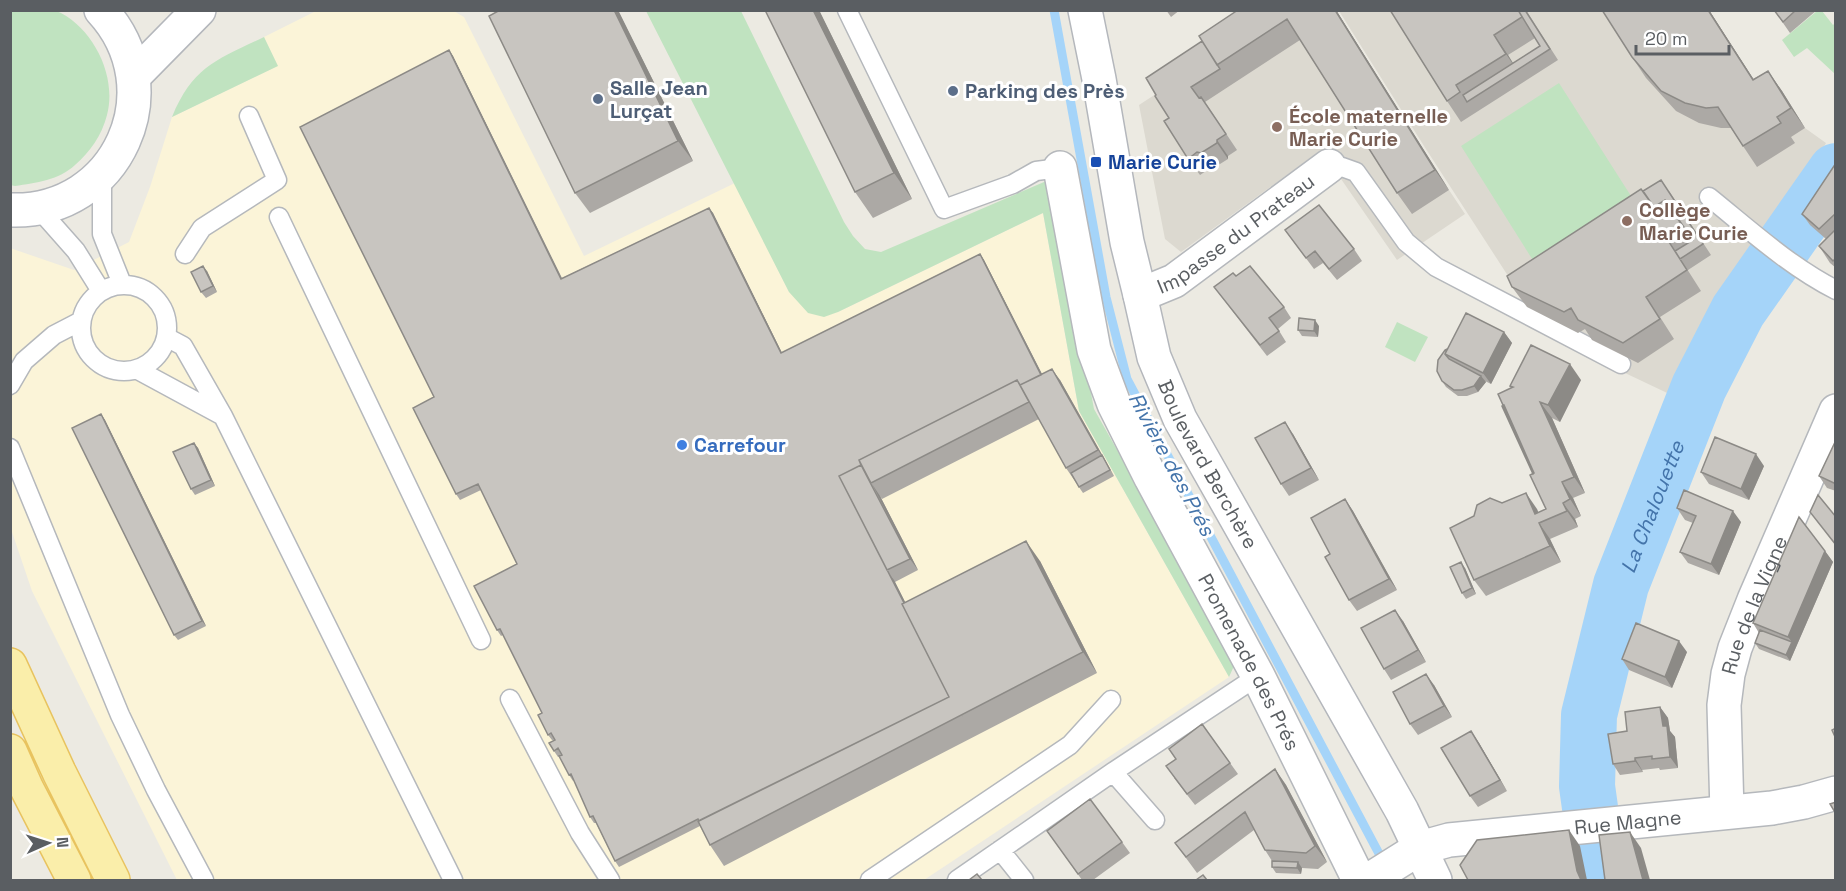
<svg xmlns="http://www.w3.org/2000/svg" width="1846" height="891" viewBox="0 0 1846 891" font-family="'Space Grotesk',sans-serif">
  <rect width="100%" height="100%" fill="#eceae2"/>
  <path fill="#fbf4d8" d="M318,10H452L464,17L584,256L735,183L789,292L838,312L1043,213L1079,411L1229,677L924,880H177L32,591L11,529L10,248L74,270L129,242L150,187L172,117L277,66L264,37Z"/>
  <path fill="#dcd9d0" d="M1283,11L1449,190L1465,214L1397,260L1321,150L1181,252L1165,239L1139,105Z
    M1339,11H1709L1767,100L1782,91L1805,128L1826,143L1682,400L1528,327L1521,296L1424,146Z"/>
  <path fill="#c0e3c0" d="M11,10C24,10 49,7 61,13C95,31 117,78 107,115C102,135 90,152 75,165C59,180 36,183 15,186L10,185Z
    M646,11H741L844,222L853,236L865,249L881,252L1051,179L1094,409L1230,650L1234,666L1229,677L1079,411L1043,213L838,312L824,317L808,313L789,292Z
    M1817,11H1822L1833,25L1835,23V74L1807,48L1794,57L1782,40Z
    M264,37L278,66L172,117C193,66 217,60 264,37Z
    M1559,83L1638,207L1539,270L1461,146Z
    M1397,322L1428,337L1415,362L1385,347Z"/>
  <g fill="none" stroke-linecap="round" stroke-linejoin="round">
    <path stroke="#a5d4f9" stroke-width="9" d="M1054,10L1106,297L1127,379L1384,863"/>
    <path stroke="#a5d4f9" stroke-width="56" id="s1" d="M1600,880L1587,786L1589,715L1621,585L1699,387L1738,311L1836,171"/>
    <defs>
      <path id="lane" d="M847,10L944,209L1013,184L1036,171L1060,168
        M1329,166L1342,167L1356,172L1406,242L1436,267L1621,364
        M102,174V234L122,284
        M1709,197C1750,230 1789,266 1836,290
        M38,208L76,251L101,291
        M279,217L481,640
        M185,254L202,228L277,180L249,116
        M81 328a43 43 0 1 1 86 0a43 43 0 1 1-86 0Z
        M166,337L183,346L223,416L453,880
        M138,370L223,416
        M10,385L24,361L54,335L81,321
        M10,448L120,715L156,790L204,880
        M510,699L580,833L610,880
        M1113,772L1155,820
        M1000,850L1024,880
        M870,880L1070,745L1111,700
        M957,880L1113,772L1258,676"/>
      <g id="street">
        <path id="s2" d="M1060,168L1094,350L1114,404L1151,478L1258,676L1359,880"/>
        <path id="s3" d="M1140,295L1174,281L1329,166"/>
        <path id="s4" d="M1727,812L1724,705L1728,674L1735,648L1754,600L1836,411"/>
        <path id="s5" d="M1369,880L1420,848L1449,840L1772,808L1804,802L1836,793"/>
      </g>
      <g id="secondary">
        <path id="s6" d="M1085,10L1099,79L1127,242L1140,295L1154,357L1180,419L1402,811L1435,880"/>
        <path d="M134,76L199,10"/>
        <path d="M10,210C118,214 174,89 101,10"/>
      </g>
      <path id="primary" d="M10,665L59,772L113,880
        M10,751L26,787L74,880"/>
    </defs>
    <use href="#lane" stroke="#b5b8bc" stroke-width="21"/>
    <use href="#street" stroke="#b5b8bc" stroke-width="36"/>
    <use href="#secondary" stroke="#b4b7bc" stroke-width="36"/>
    <use href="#primary" stroke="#e8c35f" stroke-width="36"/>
    <use href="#lane" stroke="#fff" stroke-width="18"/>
    <use href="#street" stroke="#fff" stroke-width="33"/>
    <use href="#secondary" stroke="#fff" stroke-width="33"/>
    <use href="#primary" stroke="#faeeaa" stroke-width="33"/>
  </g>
  <path fill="#aca9a5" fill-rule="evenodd" d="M500,10H618L693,161L590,213L575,193Z
    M819,10L912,199L873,218L855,192Z
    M1166,10H1180L1171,17Z
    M1238,10H1336L1449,190L1412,214L1397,193L1300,40L1205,102L1237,150L1228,156V159L1212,169H1209L1200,175L1188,159L1169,118L1156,95L1202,41Z
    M1390,10H1526L1558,60L1461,122L1447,101ZM1535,38L1540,46L1513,63L1508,55Z
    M1602,10H1709L1753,79L1768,71L1782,91L1805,128L1791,137L1795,143L1757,167L1731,128H1721L1699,123L1676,111L1646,78L1632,57Z
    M1774,10H1817L1790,33Z
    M449,50L453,56L562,278L709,208L713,213L782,353L980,254L984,260L1042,374L1060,380L1114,476L1083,493L1066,468L1039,419L882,499L880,496L918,570L895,582L894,580L905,602L1040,561L1097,673L724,866L710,845L700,826L619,867L615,861L596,823H594L590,817L574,780L573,781L569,775L562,755L558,757L554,751L555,740H552L548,735L542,713L503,635L501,636L497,630L517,564L481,490L460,500L456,494L434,397Z
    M1836,163V268L1830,263L1819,246L1826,239L1810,225L1802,214Z
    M1643,191H1669L1711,255L1688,270L1687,269L1701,291L1660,317L1674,339L1638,363L1592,340L1585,329L1578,333L1527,307L1512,287Z
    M1285,230L1354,249L1362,261L1337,280L1323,263L1314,269Z
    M207,271L217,292L206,298L201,292Z
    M1236,276L1284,307L1291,318L1278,329L1286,342L1267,356L1214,287Z
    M1319,326L1318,337L1302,336L1298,330Z
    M1504,332L1512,343L1491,384L1485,381L1486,382L1478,392L1467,396H1458L1446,387L1442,381L1445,350Z
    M1581,380L1560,422L1552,418L1585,493L1573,498L1581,516L1575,519L1578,527L1550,539L1561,562L1486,596L1474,580L1502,503L1537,509L1538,513L1546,509L1533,474L1504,405L1511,388L1510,386Z
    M101,414L105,420L206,626L178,640L174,635Z
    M1293,434L1319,480L1289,496L1281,484Z
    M1836,440V491L1827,488L1819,476Z
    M194,443L198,448L215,486L195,495L191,489Z
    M1764,466L1749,500L1709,484L1701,472Z
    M1345,499L1353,511L1397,590L1357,611L1349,600L1330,554Z
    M1677,508L1741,522L1719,575L1688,563L1680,552L1693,523L1685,520Z
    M1825,551L1833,562L1790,661L1759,649L1755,643L1759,633L1753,623Z
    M1465,568L1476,594L1466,599L1462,593Z
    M1403,621L1426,662L1391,680L1384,669Z
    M1687,652L1672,688L1629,670L1622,659Z
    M1434,685L1452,717L1418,735L1410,724Z
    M1660,707L1668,718L1670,731L1675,737L1678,768L1660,770L1659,768L1642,770L1643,772L1620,775L1613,764L1627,731Z
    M1202,724L1238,774L1195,805L1174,778L1175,759Z
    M1471,731L1479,743L1507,791L1478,807L1470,796Z
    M1275,769L1286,785L1327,862L1318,869L1302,868L1301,874L1276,873L1272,867V861L1265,850L1254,830L1197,873L1175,843Z
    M1047,831L1122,842L1130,853L1093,880H1082Z"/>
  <path fill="#8c8a86" d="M614,10H618L693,161L678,141Z
    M813,10H819L912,199L894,173Z
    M1335,10H1336L1449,190L1435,170Z
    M1708,10H1709L1767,100L1753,80Z
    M1494,35L1508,55L1517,70L1506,54Z
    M449,50L453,56L565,285L561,279Z
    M1768,71L1782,91L1805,128L1791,108Z
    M1217,140L1228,156V159L1217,143Z
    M709,208L713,213L785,359L781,353Z
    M980,254L984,260L1048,386L1044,380Z
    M203,266L207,271L217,292L213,286Z
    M1315,320L1319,326L1318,337L1314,331Z
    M1504,332L1512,343L1491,384L1483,373Z
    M1570,364L1581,380L1560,422L1548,405Z
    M1052,369L1060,380L1114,476L1098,450Z
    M1481,376L1486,382L1478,392L1474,386Z
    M1540,402L1552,418L1585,493L1574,477Z
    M101,414L105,420L206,626L202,621Z
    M1285,422L1293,434L1319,480L1311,468Z
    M194,443L198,448L215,486L211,480Z
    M1756,454L1764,466L1749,500L1741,489Z
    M1562,482L1573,498L1581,516L1570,499Z
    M872,484L880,496L918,570L910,559Z
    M1526,493L1537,509L1542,522L1535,514Z
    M1345,499L1353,511L1397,590L1389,579Z
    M1563,503L1575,519L1578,527L1567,511Z
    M1733,511L1741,522L1719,575L1711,564Z
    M1539,523L1550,539L1561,562L1550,546Z
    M1026,541L1040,561L1097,673L1083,652Z
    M1825,551L1833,562L1790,661L1786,655L1792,642L1788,637Z
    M1461,562L1465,568L1476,594L1472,588Z
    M890,575L894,580L963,717L959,711Z
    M1395,610L1403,621L1426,662L1418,650Z
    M1679,641L1687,652L1672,688L1665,677Z
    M1426,674L1434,685L1452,717L1444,706Z
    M1660,707L1668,718L1670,731L1675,737L1678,768L1670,757L1663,726Z
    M1471,731L1479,743L1507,791L1500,780Z
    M1635,758L1642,770L1643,772L1635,761Z
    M1275,769L1286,785L1327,862L1315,846Z
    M1569,830L1580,846L1587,880H1581L1577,871Z
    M1630,832L1641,848L1650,880H1643Z
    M1298,862L1302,868L1301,874L1297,868Z"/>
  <path fill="#c8c5c0" stroke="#8c8a86" stroke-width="1.5" d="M500,10H614L678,141L575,193L489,16Z
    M765,10H813L894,173L855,192Z
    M1238,10H1335L1435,170L1397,193L1287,19L1217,65L1199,36Z
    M1390,10H1518L1522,17L1494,35L1506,54L1456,85L1460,92L1447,101Z
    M1518,10H1525L1550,49L1467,102L1463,95L1540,46Z
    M1602,10H1708L1753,80L1768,71L1791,108L1777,117L1781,123L1743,146L1718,107L1706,108L1685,103L1661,91L1632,57Z
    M1774,10H1796L1783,22Z
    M1202,41L1220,69L1191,87L1199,98L1201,97L1226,134L1217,140V143L1201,153L1197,152L1188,159L1164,121L1169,118L1155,96L1156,95L1146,78Z
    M449,50L561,279L709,208L781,353L980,254L1041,375L1020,385L1017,380L859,460L861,465L839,476L904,603L902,604L949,697L699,821L698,819L615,861L593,816L590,817L571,774L569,775L559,756L562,755L558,748L554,751L549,743L555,740L551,733L548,735L538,715L542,713L500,629L497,630L474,586L517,564L478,484L456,494L413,408L434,397L300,127Z
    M1836,163V213L1819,229L1802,214Z
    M1661,180L1703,244L1680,259L1675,251L1693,240L1665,200L1654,207L1643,191Z
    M1641,189L1654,207L1665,200L1686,231L1669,242L1687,270L1646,297L1660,319L1623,343L1578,320L1571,308L1564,312L1512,287L1507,276Z
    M1319,205L1354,249L1329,269L1315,251L1306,258L1285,230Z
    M1836,229V258L1833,261L1819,246Z
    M203,266L213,286L201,292L191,272Z
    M1250,266L1284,307L1269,318L1279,331L1260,345L1214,287L1233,273L1236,276Z
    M1466,313L1504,332L1483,373L1445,354Z
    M1299,318L1315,320L1314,331L1298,330Z
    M1531,345L1570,364L1548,405L1540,402L1574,477L1562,482L1570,499L1563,503L1567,511L1539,523L1550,546L1474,580L1450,528L1474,516L1477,505L1490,498L1502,503L1526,493L1535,514L1546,509L1530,475L1534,473L1498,394L1513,387L1510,386Z
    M1447,349L1445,354L1449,359L1481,376L1474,386L1462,390H1454L1442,381L1437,371L1438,360L1445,350Z
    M1052,369L1098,450L1066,468L1020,385Z
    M1017,380L1029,402L871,483L859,460Z
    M1504,405L1534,473L1533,474L1502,406Z
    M101,414L202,621L174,635L72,428Z
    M1285,422L1311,468L1281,484L1255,438Z
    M1715,437L1756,454L1741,489L1701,472Z
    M1836,440V484L1819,476Z
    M194,443L211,480L191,489L173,452Z
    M1102,455L1110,470L1079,487L1071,473Z
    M861,465L910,559L887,570L839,476Z
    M1684,490L1733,511L1711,564L1680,552L1696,516L1677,508Z
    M1818,495L1836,517V545L1810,512Z
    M1345,499L1389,579L1349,600L1325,557L1330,554L1311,518Z
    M1799,517L1825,551L1788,637L1753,623Z
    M1026,541L1083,652L710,845L698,821L949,697L902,604Z
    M1461,562L1472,588L1462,593L1450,567Z
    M1395,610L1418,650L1384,669L1361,628Z
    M1636,623L1679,641L1665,677L1622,659Z
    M1760,630L1792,642L1786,655L1755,643Z
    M1426,674L1444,706L1410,724L1393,692Z
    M1660,707L1663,726H1667L1670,757L1652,759V756L1635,758V761L1613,764L1608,734L1627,731L1625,712Z
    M1202,724L1230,763L1187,794L1166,766L1176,759L1169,749Z
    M1836,728V739L1832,730Z
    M1471,731L1500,780L1470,796L1441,748Z
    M1275,769L1315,846L1306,853L1265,850L1245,812L1186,857L1175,843Z
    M1090,799L1122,842L1078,874L1047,831Z
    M1836,802V814L1830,804Z
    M1569,830L1577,871L1581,880H1468L1460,865L1477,840Z
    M1630,832L1643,880H1605L1599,835Z
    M1272,861L1298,862L1297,868L1272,867Z
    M977,874L982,880H969Z
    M1203,875L1207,880H1196Z"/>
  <g fill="#5c6f8a" stroke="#fff" stroke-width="2">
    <circle cx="953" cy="91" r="6"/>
    <circle cx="598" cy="99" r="6"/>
  </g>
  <g fill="#8d6e63" stroke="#fff" stroke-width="2">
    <circle cx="1277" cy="127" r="6"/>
    <circle cx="1627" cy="221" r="6"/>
  </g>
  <rect fill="#1a4fb4" stroke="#fff" stroke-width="2" x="1090" y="156" width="12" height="12" rx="3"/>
  <circle fill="#3f7fe0" stroke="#fff" stroke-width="2" cx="682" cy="445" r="6"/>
  <g text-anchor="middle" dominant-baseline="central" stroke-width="6" stroke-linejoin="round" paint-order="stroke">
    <g font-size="20" font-weight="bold" fill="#4e5e75" stroke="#fff" text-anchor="start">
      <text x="610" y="88">Salle Jean<tspan x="610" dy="23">Lurçat</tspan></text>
      <text x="965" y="91">Parking des Près</text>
    </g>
    <g font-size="20" font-weight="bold" fill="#785e54" stroke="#fff" text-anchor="start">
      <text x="1289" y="116">École maternelle<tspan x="1289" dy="23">Marie Curie</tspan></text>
      <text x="1639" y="210">Collège<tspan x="1639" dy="23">Marie Curie</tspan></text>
    </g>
    <g font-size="20" font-weight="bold" fill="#164399" stroke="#fff" text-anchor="start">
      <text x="1108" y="162">Marie Curie</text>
    </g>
    <g font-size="20" fill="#5a5e62" stroke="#fff">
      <text stroke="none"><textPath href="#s3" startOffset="114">Impasse du Prateau</textPath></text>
      <text stroke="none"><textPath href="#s6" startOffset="474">Boulevard Berchère</textPath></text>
      <text stroke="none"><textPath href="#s4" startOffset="212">Rue de la Vigne</textPath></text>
      <text stroke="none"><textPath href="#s2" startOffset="534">Promenade des Prés</textPath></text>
      <text stroke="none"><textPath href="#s5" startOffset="270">Rue Magne</textPath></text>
    </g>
    <g font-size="20" font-weight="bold" fill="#366cbe" stroke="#fff" text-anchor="start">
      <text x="694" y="445">Carrefour</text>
    </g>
    <g font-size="21" font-style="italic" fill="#4474aa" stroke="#fff">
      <text transform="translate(1172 464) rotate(62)">Rivière des Prés</text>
      <text stroke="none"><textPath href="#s1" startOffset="384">La Chalouette</textPath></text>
    </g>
  </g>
  <rect width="1846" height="891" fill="none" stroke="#5a5e62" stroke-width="24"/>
  <g transform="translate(48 843) rotate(87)" stroke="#ffffff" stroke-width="4.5" paint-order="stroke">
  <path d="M0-4.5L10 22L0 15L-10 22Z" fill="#5a5e62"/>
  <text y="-9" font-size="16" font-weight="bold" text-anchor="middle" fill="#5a5e62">N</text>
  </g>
  <path d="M1636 45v9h93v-9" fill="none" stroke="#5a5e62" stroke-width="3"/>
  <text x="1645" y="45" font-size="18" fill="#5a5e62" stroke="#ffffff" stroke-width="4.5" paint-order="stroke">20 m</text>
</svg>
